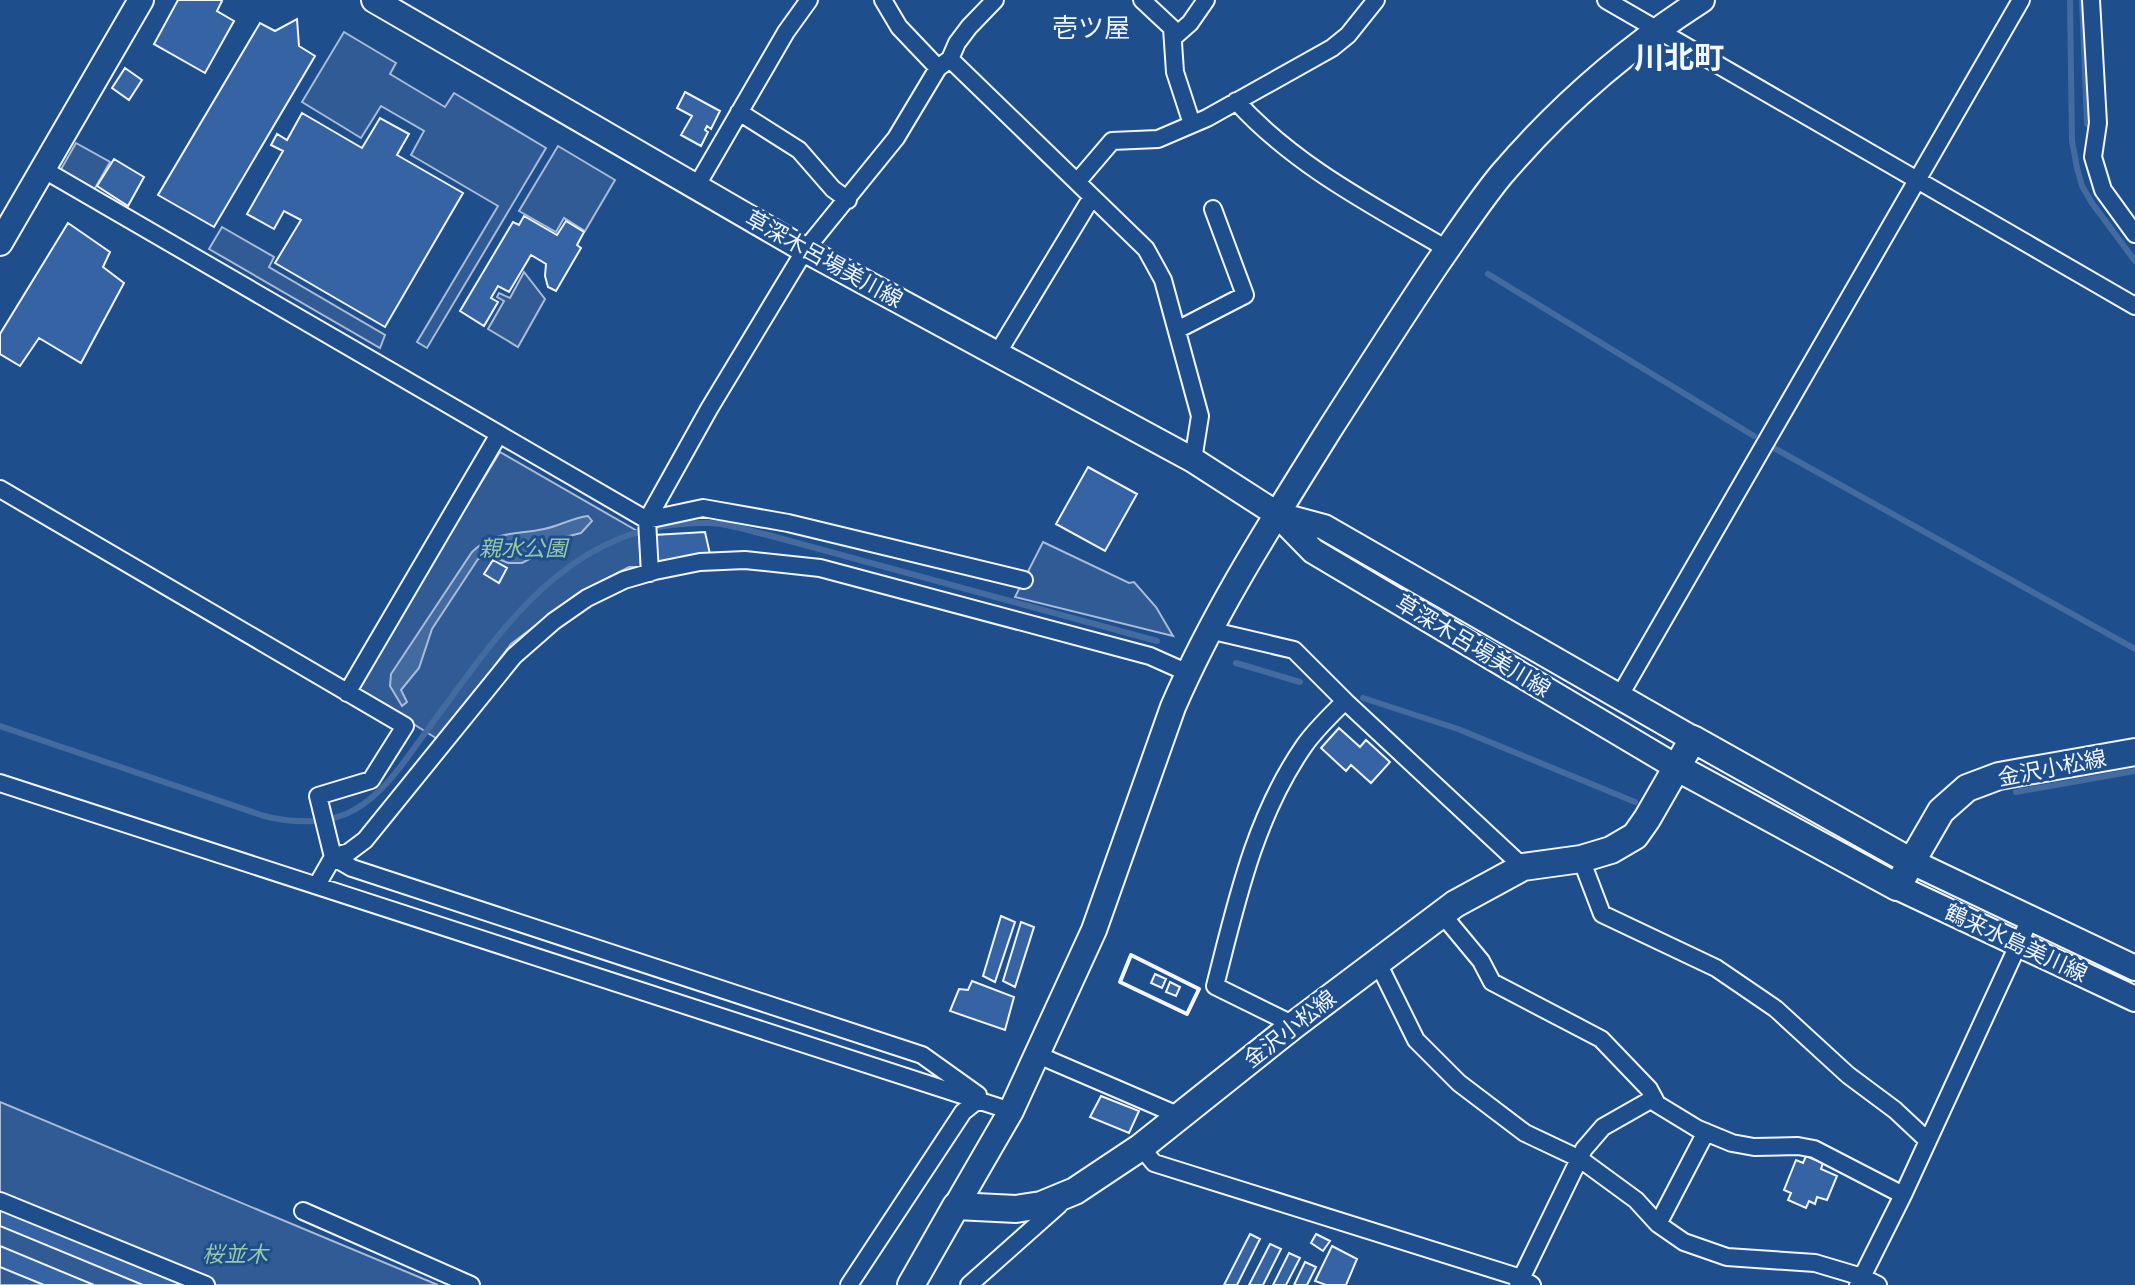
<svg xmlns="http://www.w3.org/2000/svg" width="2135" height="1285" viewBox="0 0 2135 1285" font-family="'Crimson Pro','Noto Sans JP',serif">
  <rect width="100%" height="100%" fill="#1f4e8c"/>
  <path fill="#305b95" stroke="#a8bbd7" stroke-width="2" d="M344,32L396,63L390,74L445,107L454,93L546,148L427,348L417,342L498,206L411,155L424,131L381,106L361,138L302,102Z
    M76,143L110,162L94,190L60,171Z
    M558,146L615,180L585,231L564,218L556,232L519,211Z
    M222,227L274,257L269,267L385,335L380,348L209,249Z
    M524,272L545,299L518,347L488,329L504,301L497,297L499,293L510,298Z
    M500,452L639,532L641,567H629L580,592L511,644L439,740L359,690L405,607Z
    M1043,542L1129,583L1134,582L1156,607L1173,636L1015,597Z
    M0,1102L438,1285H0Z"/>
  <path fill="#446ba0" stroke="#a8bbd7" stroke-width="2" d="M588,516L592,521L581,533L553,540L545,545L541,553L522,563H508L489,555L478,559L432,629L419,668L401,690L407,702L402,706L390,686L391,674L472,552C494,530 517,535 544,529C559,526 572,518 588,516Z"/>
  <g fill="none" stroke-linecap="round" stroke-linejoin="round">
    <path stroke="#446ba0" stroke-width="6" d="M2070,0L2072,141L2077,168L2082,186L2092,203L2135,261
      M2082,0L2087,124
      M1488,274L1754,436
      M1774,448L2135,649
      M1236,663L1300,682
      M1363,698L1458,729L1635,802
      M0,726L264,816C292,823 328,825 354,810C387,792 409,754 431,725C504,626 570,521 708,523C728,523 749,531 768,535L1157,641
      M2016,792L2135,771"/>
  </g>
  <path fill="#3563a3" stroke="#f2f6ff" stroke-width="2" d="M178,0H220L222,1L217,11L234,21L205,73L154,44Z
    M297,19L299,46L315,56L214,227L158,195L260,23L275,31Z
    M125,68L142,80L129,100L112,88Z
    M685,92L720,111L711,129L707,126L705,130L708,132L701,146L681,135L692,116L677,108Z
    M302,113L362,148L380,118L409,134L397,155L463,193L385,327L275,263L301,220L284,211L274,229L247,214L283,151L271,145L277,134L287,140Z
    M114,159L144,177L128,206L97,186Z
    M524,216L557,235L566,221L584,232L577,245L581,248L556,291L548,287L545,276L546,264L531,255L509,292L498,286L491,298L498,302L484,326L460,311L513,222L519,225Z
    M68,223L110,252L103,267L124,283L81,363L39,338L20,366L0,354V334Z
    M1088,467L1137,494L1105,551L1056,524Z
    M705,532L710,554L656,567L654,535Z
    M493,560L507,568L499,583L484,574Z
    M1339,728L1360,747L1366,740L1390,762L1371,783L1351,765L1346,771L1321,748Z
    M1001,916L1015,922L995,982L983,976Z
    M1021,922L1034,927L1015,987L1003,981Z
    M1155,974L1166,979L1162,988L1151,983Z
    M972,981L1014,997L1005,1030L950,1011L959,989L968,990Z
    M1170,982L1180,987L1176,996L1166,992Z
    M1101,1096L1139,1111L1129,1133L1090,1117Z
    M1806,1156L1823,1163L1821,1169L1837,1176L1827,1200L1817,1197L1815,1204L1809,1201L1806,1208L1788,1200L1791,1193L1784,1190L1796,1160L1803,1163Z
    M0,1208L186,1285H143L0,1226Z
    M1250,1234L1260,1239L1237,1285H1224Z
    M1316,1234L1330,1241L1323,1251L1311,1243Z
    M1270,1244L1281,1249L1263,1285H1249Z
    M0,1246L94,1285H44L0,1267Z
    M1332,1246L1357,1259L1346,1285H1326L1315,1281Z
    M1289,1253L1300,1258L1286,1285H1273Z
    M1305,1262L1316,1267L1307,1285H1294Z"/>
  <g fill="none" stroke-linecap="round" stroke-linejoin="round">
    <defs>
      <path id="street" d="M883,0L899,27L938,68
        M1142,0L1172,28L1175,72L1192,124
        M1606,0L2135,306
        M2091,0L2098,123L2093,157L2103,190L2135,234
        M1173,38L1190,23L1206,0
        M950,59L1146,249L1163,280L1200,416L1193,460
        M1236,101C1295,166 1372,205 1447,249
        M739,112L799,150L833,189L848,200
        M41,168L499,434
        M1077,182L1112,141L1158,139L1207,118L1332,48L1348,35L1376,0
        M696,187L786,32L809,0
        M1177,330L1245,295L1213,209
        M997,354L1092,197
        M0,489L405,726L371,780L318,796L333,857L317,885
        M650,573L647,520L703,508L788,523L1024,580
        M1209,630L1294,650L1345,701L1523,867
        M347,693L499,434L647,520L709,409L805,250L896,138L938,68L950,59L957,43L969,27L995,0
        M1619,697L2021,0
        M0,783L1011,1111
        M333,857L349,852L365,840L514,656L554,621L587,598L624,580L655,571L700,562L745,560L820,568L1150,656L1188,673
        M333,857L352,868L922,1055L978,1095
        M1581,859L1602,914L1716,968L1776,1009L1848,1075L1895,1110L1927,1140
        M1442,914L1481,961L1492,982L1601,1039L1649,1089L1657,1104L1698,1129L1732,1143L1754,1147L1798,1146L1814,1149L1903,1195
        M1377,961L1416,1040L1459,1083L1525,1133L1580,1159L1636,1200L1658,1224L1684,1242L1727,1257L1815,1263L1862,1277L1878,1285
        M1294,1025L1215,986C1236,904 1254,818 1304,746C1315,730 1331,715 1345,701
        M1038,1055L1180,1116
        M1141,1147L1154,1163L1521,1278L1532,1285
        M0,1201L206,1285
        M303,1211L471,1285
        M1658,1224L1706,1132
        M849,1285L963,1112L978,1100
        M969,1285L1059,1205
        M1518,1285L1584,1149L1603,1127L1654,1098
        M1858,1285L1903,1195L2030,919"/>
      <path id="secondary" d="M374,0L805,250L1193,460L1277,514L1313,551L1678,768
        M0,243L141,0
        M1279,515L1324,527L1693,739
        M1910,861L2135,968
        M1897,887L2135,999
        M956,1206L1011,1111L1094,930L1173,707C1215,610 1272,522 1328,432C1364,376 1400,319 1437,264C1458,234 1478,203 1501,175C1559,107 1627,48 1702,0"/>
      <path id="primary" d="M1678,768L1897,887L1941,811L1967,788L1999,776L2135,752
        M911,1285L956,1206L1016,1209L1041,1205L1075,1191L1141,1147L1294,1025L1455,904L1523,867L1581,859L1611,850L1635,836L1647,819L1693,739L1910,861"/>
    </defs>
    <use href="#street" stroke="#f2f6ff" stroke-width="20"/>
    <use href="#secondary" stroke="#f2f6ff" stroke-width="28"/>
    <use href="#primary" stroke="#f2f6ff" stroke-width="30"/>
    <use href="#street" stroke="#1f4e8c" stroke-width="16"/>
    <use href="#secondary" stroke="#1f4e8c" stroke-width="24"/>
    <use href="#primary" stroke="#1f4e8c" stroke-width="26"/>
    <path stroke="#f2f6ff" stroke-width="4" d="M1131,955L1199,989L1187,1014L1120,982Z"/>
  </g>
  <g text-anchor="middle" dominant-baseline="central" stroke-width="6" stroke-linejoin="round" paint-order="stroke">
    <g font-size="22" fill="#f2f6ff" stroke="#1f4e8c">
      <text transform="translate(824 259) rotate(29)">草深木呂場美川線</text>
      <text transform="translate(1473 646) rotate(31)">草深木呂場美川線</text>
      <text transform="translate(2052 768) rotate(-11)">金沢小松線</text>
      <text transform="translate(2016 943) rotate(25)">鶴来水島美川線</text>
      <text transform="translate(1290 1029) rotate(-38)">金沢小松線</text>
    </g>
    <g font-size="22" font-style="italic" fill="#97c8a6" stroke="#1f4e8c">
      <text x="523" y="548">親水公園</text>
      <text x="235" y="1254">桜並木</text>
    </g>
    <g font-size="26" fill="#f2f6ff" stroke="#1f4e8c">
      <text x="1091" y="28">壱ツ屋</text>
    </g>
    <g font-size="30" font-weight="bold" fill="#f2f6ff" stroke="#1f4e8c">
      <text x="1679" y="57">川北町</text>
    </g>
  </g>
</svg>
